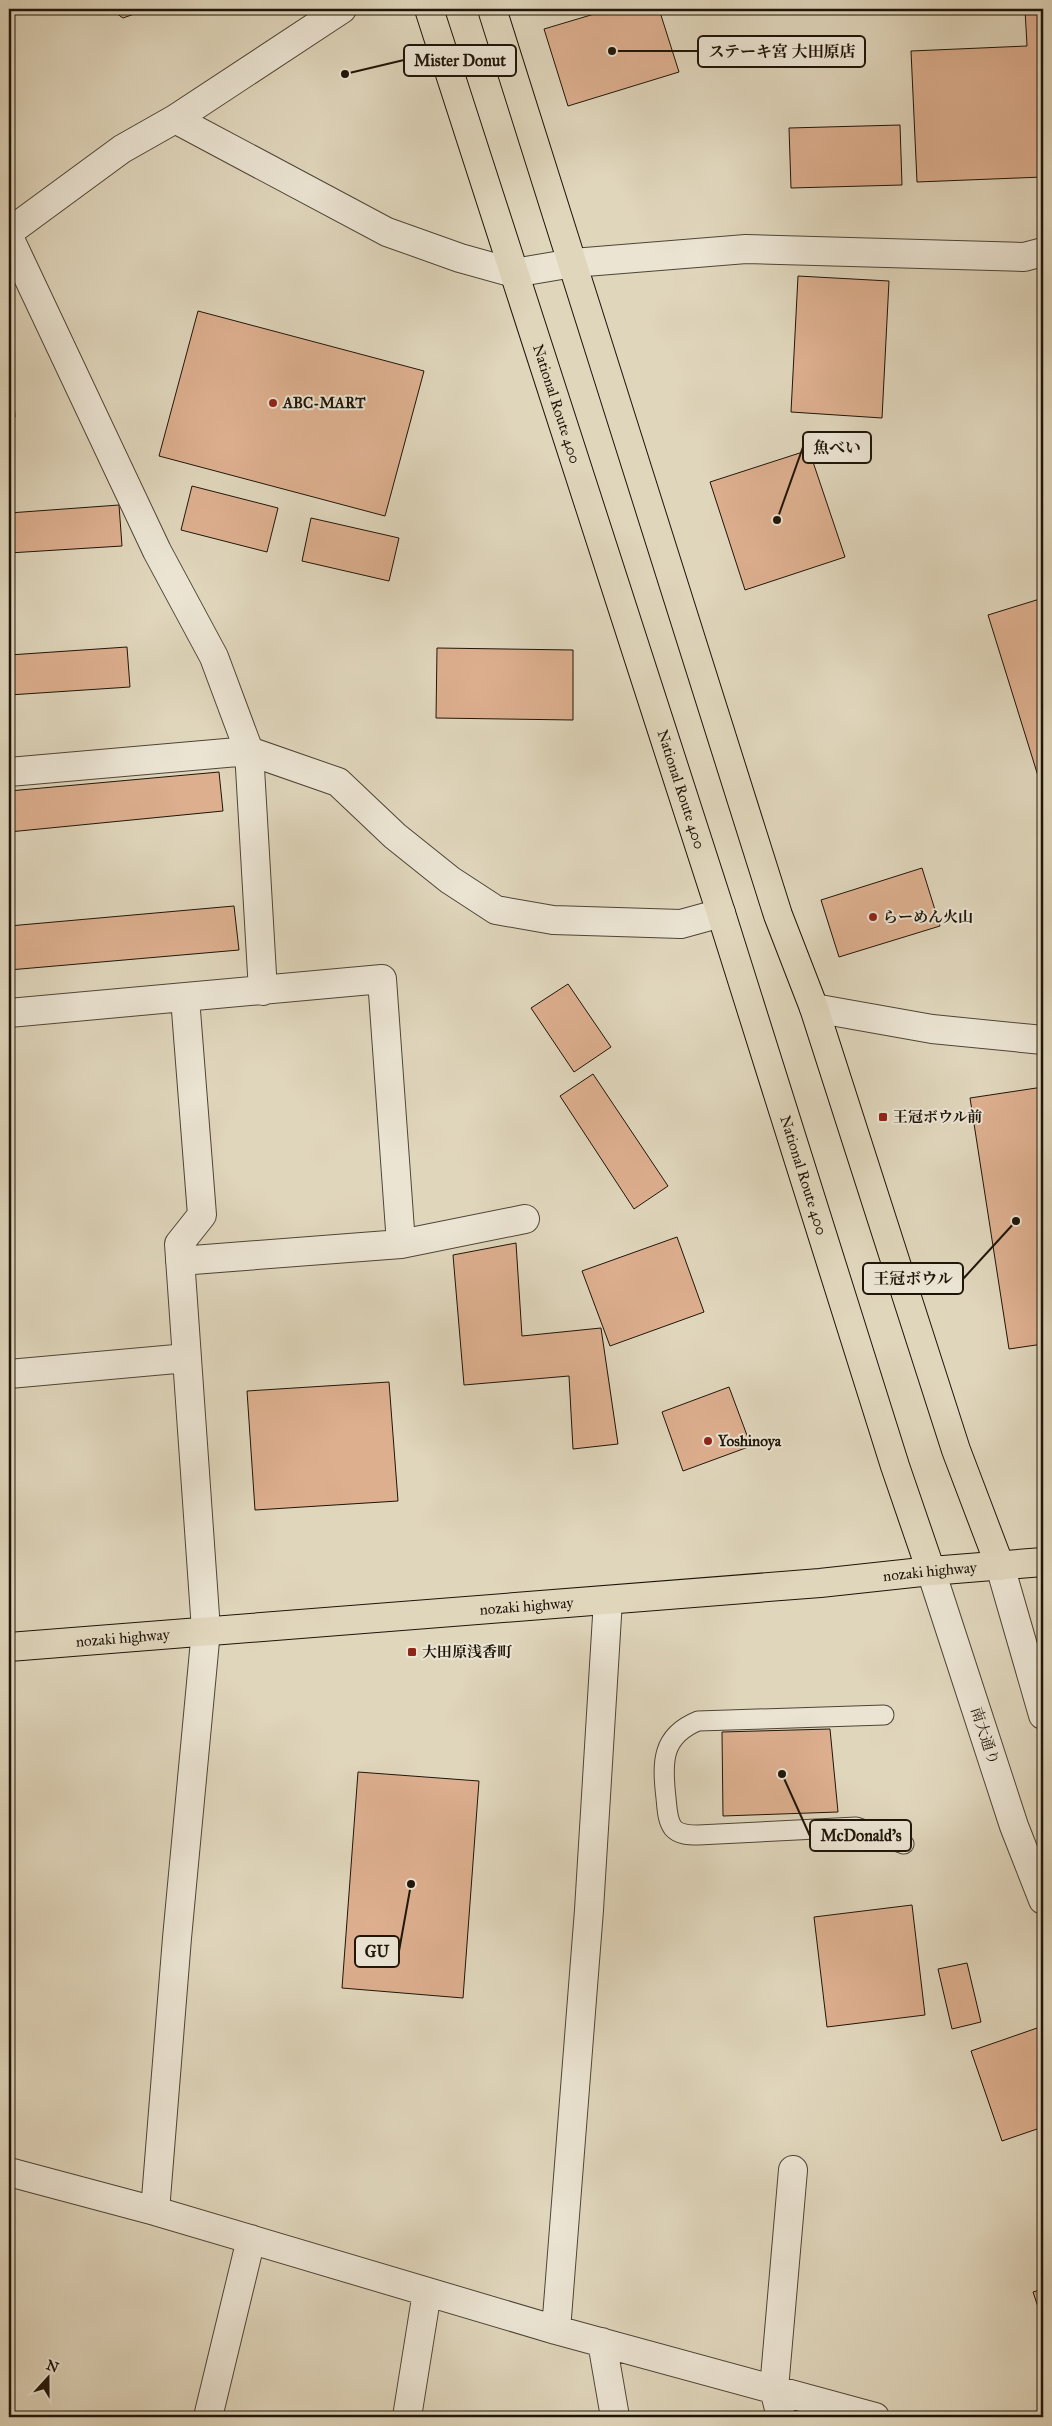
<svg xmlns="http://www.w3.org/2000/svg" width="1052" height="2426" viewBox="0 0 1052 2426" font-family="'IM FELL Great Primer','Noto Serif JP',serif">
  <rect width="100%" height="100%" fill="#e0d6bc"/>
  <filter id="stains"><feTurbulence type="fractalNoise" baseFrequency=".004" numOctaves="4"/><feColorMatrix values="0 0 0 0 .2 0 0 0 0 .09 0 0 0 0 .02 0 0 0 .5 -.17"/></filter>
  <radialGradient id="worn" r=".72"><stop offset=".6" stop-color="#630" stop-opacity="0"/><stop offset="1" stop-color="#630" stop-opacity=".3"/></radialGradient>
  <path fill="#ddaf8f" stroke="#1e1509" d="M110,9H148L123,18Z
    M611,9H659L679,72L568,106L544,29Z
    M1025,9H1043V177L917,182L911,51L1027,46Z
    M900,125L902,185L791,188L789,128Z
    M798,276L889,281L882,418L791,412Z
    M198,311L424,371L385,516L159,456Z
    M9,372H12L15,417H9Z
    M809,450L845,557L745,590L710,482Z
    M192,486L278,508L267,552L181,530Z
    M119,505L122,546L9,553V513Z
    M311,518L399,538L389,581L302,561Z
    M1043,598V792L988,615Z
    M127,647L130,687L9,695V655Z
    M437,648L573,650V720L436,718Z
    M219,772L223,811L9,832V791Z
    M922,868L940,926L839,957L821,900Z
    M234,906L239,950L9,970V926Z
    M568,984L611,1047L574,1072L531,1008Z
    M593,1074L668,1186L634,1209L560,1096Z
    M1043,1087V1344L1009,1349L970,1098Z
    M677,1237L704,1312L610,1346L582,1271Z
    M516,1243L522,1336L601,1328L618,1444L573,1449L569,1376L464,1385L453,1255Z
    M389,1382L398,1501L255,1510L247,1391Z
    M729,1387L751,1446L683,1471L662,1412Z
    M830,1729L838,1812L723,1816L722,1732Z
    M358,1772L479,1781L463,1998L342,1988Z
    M912,1905L925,2015L827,2027L814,1917Z
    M967,1963L981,2022L952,2029L938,1969Z
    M1040,2027L1043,2035V2127L1002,2141L971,2051Z
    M1043,2289V2322L1033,2292Z"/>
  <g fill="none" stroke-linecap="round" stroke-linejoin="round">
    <defs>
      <path id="service" d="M884,1715L698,1721C661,1736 662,1763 666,1798C667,1807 667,1820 673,1828C679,1835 690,1835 698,1835L856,1827L904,1844"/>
      <path id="minor" d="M175,119L387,232L460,258L514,273L573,263L746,249L1024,257L1043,252
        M9,232L122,149L175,119L342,9
        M9,237L157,551L214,657L249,751L263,991
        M9,772L249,751L338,782L395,836L450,880L496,910L553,920L681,924L721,913
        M814,1008L932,1029L1043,1040
        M9,1013L382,979L401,1244
        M180,1261L401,1244L525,1219
        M9,1374L187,1358
        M9,2172L155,2211L556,2330L875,2417
        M155,2211L177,1938L206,1630L179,1244L202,1215L185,998
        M556,2330L589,1910L608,1600
        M602,2342L615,2417
        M208,2417L251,2239
        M407,2417L427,2292
        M781,2417L774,2389L793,2170"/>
      <path id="tertiary" d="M1000,1566L1043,1715
        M931,1571L1014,1826L1043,1900"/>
      <g id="trunk">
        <path id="s1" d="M429,9L721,913L895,1466L931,1571"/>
        <path d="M492,9L778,915L814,1008L956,1450L1000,1566"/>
        <path id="s2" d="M9,1647L820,1583L931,1571L1043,1562"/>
      </g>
    </defs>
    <use href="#service" stroke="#4e4536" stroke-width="21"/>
    <use href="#minor" stroke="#4e4536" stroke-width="30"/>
    <use href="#tertiary" stroke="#4e4536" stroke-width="30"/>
    <use href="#trunk" stroke="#1e1509" stroke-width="30"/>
    <use href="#service" stroke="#ebe4d3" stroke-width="19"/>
    <use href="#minor" stroke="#ebe4d3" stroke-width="28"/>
    <use href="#tertiary" stroke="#ebe4d3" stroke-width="28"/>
    <use href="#trunk" stroke="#e0d6bc" stroke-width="28"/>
  </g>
  <g fill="#8f2418" stroke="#ebe4d3" stroke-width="2">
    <circle cx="273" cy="403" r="5"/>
    <circle cx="873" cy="917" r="5"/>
    <rect x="878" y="1112" width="10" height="10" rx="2.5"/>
    <circle cx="708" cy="1441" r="5"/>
    <rect x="407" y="1647" width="10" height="10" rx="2.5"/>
  </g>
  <g text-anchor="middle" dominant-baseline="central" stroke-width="4" stroke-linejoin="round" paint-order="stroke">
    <g font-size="15" font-weight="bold" fill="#1e1509" stroke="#ebe4d3" text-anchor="start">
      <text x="283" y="403">ABC-MART</text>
      <text x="883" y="917">らーめん火山</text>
      <text x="893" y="1117">王冠ボウル前</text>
      <text x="718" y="1441">Yoshinoya</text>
      <text x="422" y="1652">大田原浅香町</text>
    </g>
    <g font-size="15" fill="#1e1509" stroke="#ebe4d3">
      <text stroke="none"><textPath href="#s1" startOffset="415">National Route 400</textPath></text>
      <text stroke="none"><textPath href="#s1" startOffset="820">National Route 400</textPath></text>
      <text stroke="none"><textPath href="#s1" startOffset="1225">National Route 400</textPath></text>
      <text stroke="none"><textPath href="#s2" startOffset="924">nozaki highway</textPath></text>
      <text stroke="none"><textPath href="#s2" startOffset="519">nozaki highway</textPath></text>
      <text stroke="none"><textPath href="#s2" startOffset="114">nozaki highway</textPath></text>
      <text transform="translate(985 1736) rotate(72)">南大通り</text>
    </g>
  </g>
  <path fill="none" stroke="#1e1509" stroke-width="2" d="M612 51L698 51M345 74L404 60M777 520L803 447M1016 1221L963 1279M782 1774L810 1836M411 1884L399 1951"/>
  <g fill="#1e1509" stroke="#ebe4d3" stroke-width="2">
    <circle cx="612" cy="51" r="5"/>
    <circle cx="345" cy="74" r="5"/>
    <circle cx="777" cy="520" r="5"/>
    <circle cx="1016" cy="1221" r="5"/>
    <circle cx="782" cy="1774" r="5"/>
    <circle cx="411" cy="1884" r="5"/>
  </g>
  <g fill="#ebe4d3" stroke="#1e1509" stroke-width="2">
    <rect x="698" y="36" width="167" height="31" rx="5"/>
    <rect x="404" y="45" width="112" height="31" rx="5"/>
    <rect x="803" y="432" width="68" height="31" rx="5"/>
    <rect x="863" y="1263" width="100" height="31" rx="5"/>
    <rect x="810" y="1820" width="101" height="31" rx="5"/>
    <rect x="355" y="1936" width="44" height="31" rx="5"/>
  </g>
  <g font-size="16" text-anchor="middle" font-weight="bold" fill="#1e1509">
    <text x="782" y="57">ステーキ宮 大田原店</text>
    <text x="460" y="66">Mister Donut</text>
    <text x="837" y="453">魚べい</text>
    <text x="913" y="1284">王冠ボウル</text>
    <text x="861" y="1841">McDonald's</text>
    <text x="377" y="1957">GU</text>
  </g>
  <rect width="1052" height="2426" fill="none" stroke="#e0d6bc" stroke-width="30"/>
  <rect x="10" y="10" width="1032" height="2406" fill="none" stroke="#1e1509" stroke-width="2.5"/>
  <rect x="15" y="15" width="1022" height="2396" fill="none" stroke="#1e1509"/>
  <g transform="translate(48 2378) rotate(21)" stroke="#ebe4d3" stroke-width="4" paint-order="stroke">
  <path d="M0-4L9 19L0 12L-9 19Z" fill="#1e1509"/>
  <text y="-8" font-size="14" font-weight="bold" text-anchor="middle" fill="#1e1509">N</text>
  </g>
  <rect width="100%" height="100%" filter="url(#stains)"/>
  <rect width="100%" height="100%" fill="url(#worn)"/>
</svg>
